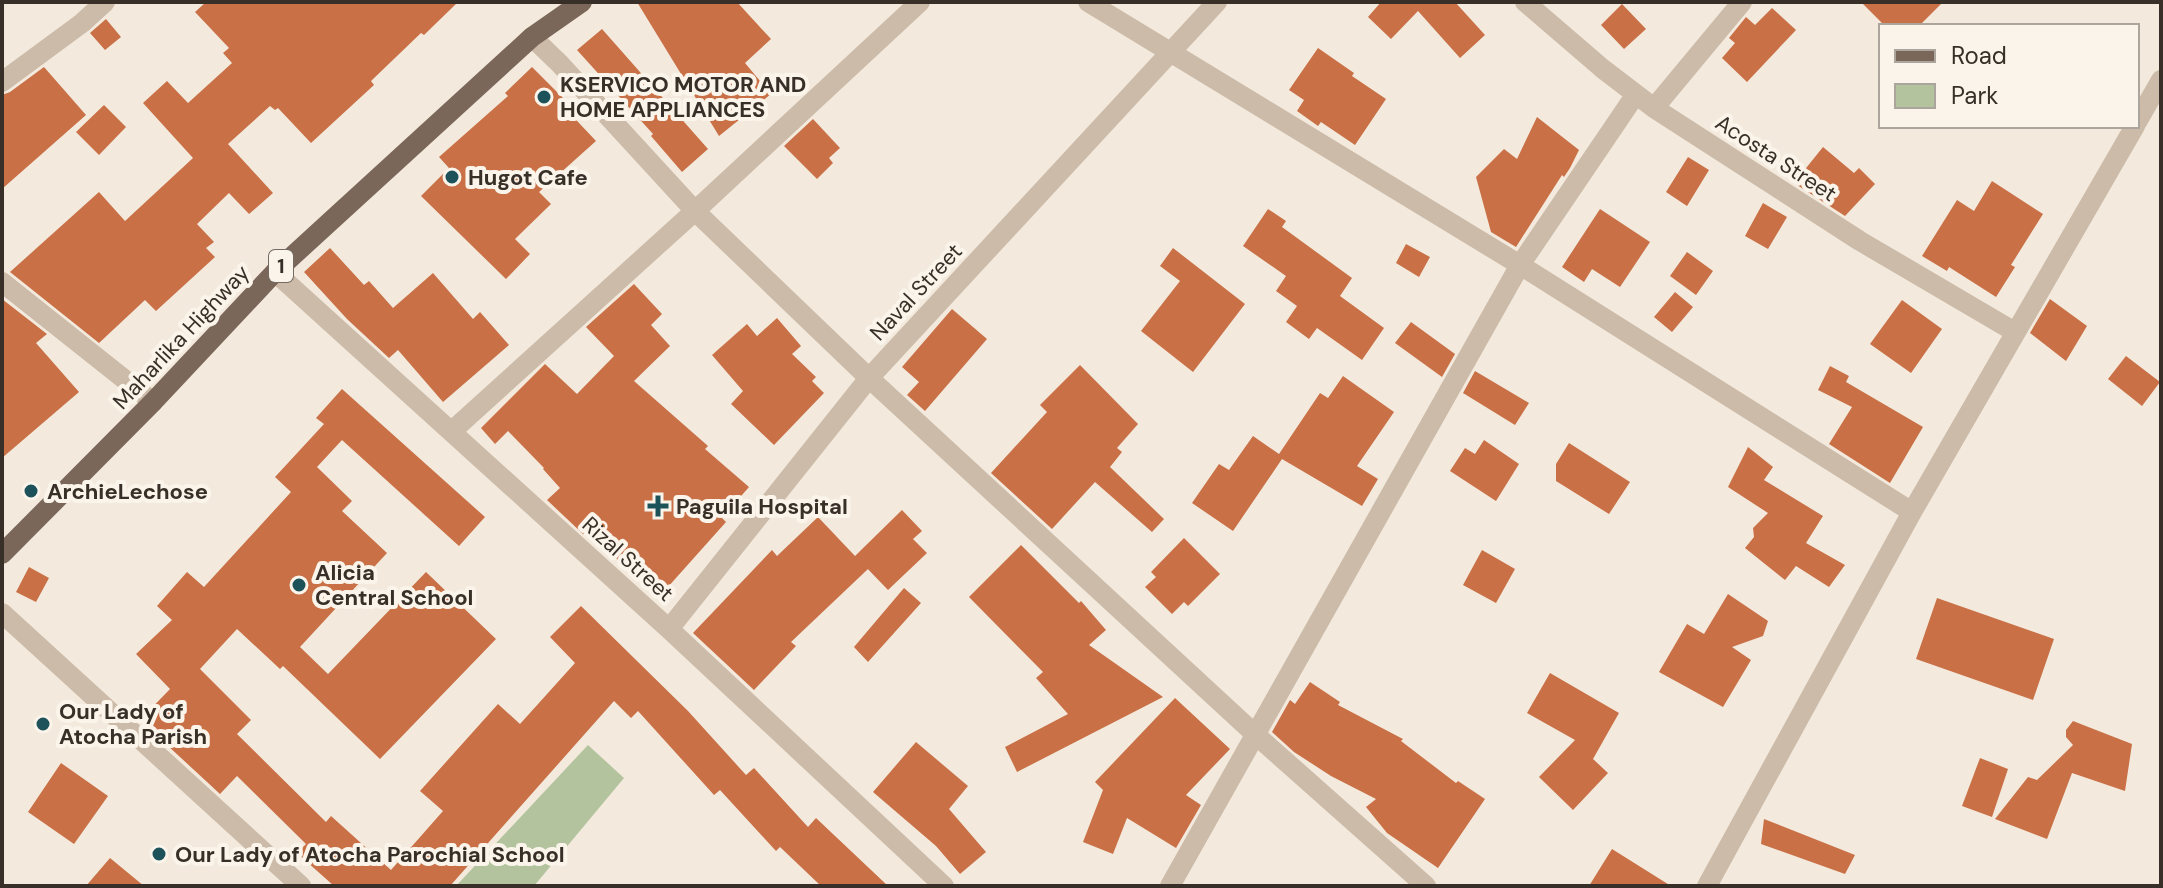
<svg xmlns="http://www.w3.org/2000/svg" width="2163" height="888" viewBox="0 0 2163 888" font-family="'DM Sans',sans-serif">
  <rect width="100%" height="100%" fill="#f3eadd"/>
  <path fill="#b3c39d" d="M588,745L624,778L534,886H456Z"/>
  <path fill="#c97046" d="M206,2H458L424,35L421,33L371,81L374,85L311,143L278,108L275,110L270,106L228,144L273,193L249,214L229,193L197,224L214,242L206,248L215,257L156,311L145,300L99,343L10,272L99,192L125,221L193,158L143,103L167,81L188,103L232,63L223,53L229,48L195,12Z
    M637,2H737L771,39L745,63L771,94L719,136Z
    M1381,2H1455L1485,35L1460,58L1418,11L1391,39L1368,17Z
    M1861,2H1943L1919,26H1885Z
    M1622,4L1646,29L1624,49L1601,25Z
    M1772,8L1796,30L1747,82L1722,58L1735,43L1729,38L1746,17L1755,25Z
    M106,19L121,37L105,50L90,33Z
    M602,29L708,149L682,172L651,136L653,134L577,50Z
    M1318,48L1354,73L1352,76L1386,99L1355,145L1321,122L1318,126L1297,111L1304,100L1289,90Z
    M44,67L86,115L2,189V95L10,92Z
    M532,67L567,102L563,106L596,141L539,192L551,204L515,239L530,254L506,279L421,196L449,168L439,157L508,96L505,93Z
    M104,105L126,127L99,155L76,132Z
    M1537,117L1579,150L1570,168L1564,177L1562,175L1516,247L1491,232L1476,177L1504,149L1517,159Z
    M813,119L840,148L829,158L833,163L817,179L784,146Z
    M1823,147L1854,173L1859,168L1875,184L1845,216L1794,183Z
    M1688,157L1709,170L1687,206L1666,192Z
    M1992,181L2043,214L2011,265L2015,267L1996,297L1949,267L1947,271L1922,256L1957,200L1974,211Z
    M1763,203L1787,217L1768,249L1745,236Z
    M1268,209L1286,221L1282,227L1352,278L1340,296L1384,328L1362,360L1317,328L1309,339L1286,322L1297,306L1276,291L1286,276L1243,246Z
    M1600,209L1650,242L1620,287L1592,269L1584,282L1562,267Z
    M1406,244L1430,257L1419,277L1396,263Z
    M330,248L364,285L369,281L393,308L433,273L473,319L480,312L509,345L443,402L398,350L389,358L347,319L304,272Z
    M1173,248L1245,304L1193,372L1141,331L1180,281L1160,266Z
    M1687,252L1713,271L1696,295L1670,276Z
    M634,284L662,314L651,325L670,346L634,381L708,446L705,449L749,487L722,518L726,522L659,597L586,531L583,534L547,500L560,488L543,469L544,468L508,431L495,444L481,428L545,364L577,394L614,356L586,327Z
    M1675,292L1693,307L1672,332L1654,317Z
    M2,299L47,334L36,343L79,392L2,458Z
    M2050,299L2087,326L2066,361L2030,333Z
    M1902,300L1942,329L1911,373L1870,344Z
    M952,309L987,339L925,411L907,395L919,382L902,367Z
    M777,318L801,346L792,354L816,377L812,381L824,393L774,445L731,404L743,391L712,355L747,324L757,336Z
    M1411,322L1455,354L1442,377L1395,343Z
    M2126,356L2160,382L2142,406L2108,379Z
    M1080,365L1138,424L1117,448L1122,452L1110,467L1164,519L1152,532L1095,482L1052,529L991,473L1047,412L1040,405Z
    M1830,366L1849,376L1846,382L1923,427L1890,483L1829,444L1852,407L1818,390Z
    M1475,371L1529,403L1515,425L1463,393Z
    M1343,376L1394,412L1357,466L1378,479L1362,506L1282,459L1233,531L1192,503L1219,464L1229,470L1253,436L1279,454L1320,393L1328,398Z
    M342,389L485,517L459,546L342,440L317,467L352,501L342,511L387,553L300,647L328,674L426,572L496,639L380,759L283,666L280,669L237,629L200,669L251,720L237,734L326,822L331,816L391,870L443,811L420,791L498,704L520,724L575,663L550,637L581,606L688,711L746,775L754,768L808,827L816,818L888,886H821L780,847L776,851L720,790L714,795L638,711L631,718L614,701L450,886H334L297,853L306,844L237,776L220,794L140,720L170,689L136,654L172,620L157,606L187,572L204,587L291,492L275,477L324,424L316,418Z
    M1484,440L1519,464L1496,501L1450,471L1465,448L1475,454Z
    M1569,443L1630,482L1609,514L1556,481V464Z
    M1748,447L1773,467L1764,480L1823,516L1806,543L1845,565L1829,587L1796,566L1785,580L1745,548L1754,537L1753,528L1768,513L1728,487Z
    M902,510L922,531L913,539L927,553L888,590L863,564L868,569L791,642L796,646L754,690L693,633L772,550L777,556L818,517L855,556Z
    M1184,538L1220,574L1188,606L1184,602L1172,614L1145,587L1156,577L1151,572Z
    M1021,545L1079,603L1081,601L1106,630L1089,645L1163,697L1017,772L1005,747L1068,714L1036,678L1043,672L969,597Z
    M1482,550L1515,569L1496,603L1463,585Z
    M29,567L49,578L36,602L16,592Z
    M904,588L921,603L868,662L854,647Z
    M1728,594L1768,621L1763,636L1732,647L1751,660L1723,707L1659,672L1687,624L1704,634Z
    M1937,598L2054,639L2033,700L1916,659Z
    M1550,673L1619,713L1593,759L1608,773L1573,810L1539,777L1575,740L1527,713Z
    M1310,682L1340,702L1338,705L1403,739L1401,741L1456,783L1458,781L1485,799L1438,868L1387,833L1366,807L1376,799L1331,776L1294,752L1272,732L1290,700L1295,704Z
    M1175,698L1230,749L1186,795L1201,805L1176,848L1127,818L1113,854L1083,842L1103,790L1095,782Z
    M2073,721L2132,744L2125,791L2072,773L2047,839L1995,819L2028,777L2037,780L2073,745L2066,737V730Z
    M916,742L968,786L949,809L986,852L960,874L936,846L873,792Z
    M1980,758L2008,769L1992,817L1962,806Z
    M61,763L108,796L74,844L28,812Z
    M1764,819L1855,855L1845,874L1761,844Z
    M1612,849L1671,886H1589Z
    M110,858L144,886H86Z"/>
  <g fill="none" stroke-linecap="round" stroke-linejoin="round">
    <path stroke="#ccbba9" stroke-width="20" d="M1088,2L1520,265L1912,512
      M1525,2L1603,69L1654,108L1860,241L2015,332
      M532,37L560,64L695,211L869,378L1257,736L1426,886
      M2,82L82,23L105,2
      M1654,108L1742,2
      M2137,122L2161,80
      M275,272L669,629L944,886
      M2,282L153,402
      M452,431L695,211L920,2
      M2,613L301,886
      M669,629L869,378L1217,2
      M1170,886L1520,265L1636,94
      M1707,886L1912,512L2135,126"/>
    <path stroke="#7b675a" stroke-width="20" d="M2,554L153,402L275,272L532,37L582,2"/>
  </g>
  <g fill="#1d525b" stroke="#faf4ea" stroke-width="3">
    <circle cx="544" cy="97" r="8"/>
    <circle cx="452" cy="177" r="8"/>
    <circle cx="31" cy="491" r="8"/>
    <path d="M654 494h8v8h8v8h-8v8h-8v-8h-8v-8h8z"/>
    <circle cx="299" cy="585" r="8"/>
    <circle cx="43" cy="724" r="8"/>
    <circle cx="159" cy="854" r="8"/>
  </g>
  <g text-anchor="middle" dominant-baseline="central" stroke-width="8" stroke-linejoin="round" paint-order="stroke">
    <rect fill="#faf4ea" stroke="#726a63" stroke-width="2" x="269" y="250" width="24" height="32" rx="6"/>
    <g font-size="20" font-weight="bold" fill="#382f29">
      <text x="281" y="266">1</text>
    </g>
    <g font-size="22" font-weight="bold" fill="#382f29" stroke="#faf4ea" text-anchor="start">
      <text x="560" y="84">KSERVICO MOTOR AND<tspan x="560" dy="25">HOME APPLIANCES</tspan></text>
      <text x="468" y="177">Hugot Cafe</text>
      <text x="47" y="491">ArchieLechose</text>
      <text x="676" y="506">Paguila Hospital</text>
      <text x="315" y="572">Alicia<tspan x="315" dy="25">Central School</tspan></text>
      <text x="59" y="711">Our Lady of<tspan x="59" dy="25">Atocha Parish</tspan></text>
      <text x="175" y="854">Our Lady of Atocha Parochial School</text>
    </g>
    <g font-size="22" fill="#382f29" stroke="#faf4ea">
      <text transform="translate(1776 158) rotate(33)">Acosta Street</text>
      <text transform="translate(916 292) rotate(-47)">Naval Street</text>
      <text transform="translate(181 337) rotate(-47)">Maharlika Highway</text>
      <text transform="translate(628 559) rotate(42)">Rizal Street</text>
    </g>
  </g>
  <rect width="2163" height="888" fill="none" stroke="#382f29" stroke-width="8"/>
  <rect x="1879" y="24" width="260" height="104" fill="#faf4ea" stroke="#aca59d" stroke-width="2"/>
  <rect x="1895" y="50" width="40" height="12" fill="#7b675a" stroke="#aca59d" stroke-width="2"/>
  <text x="1951" y="64" font-size="24" fill="#382f29">Road</text>
  <rect x="1895" y="84" width="40" height="24" fill="#b3c39d" stroke="#aca59d" stroke-width="2"/>
  <text x="1951" y="104" font-size="24" fill="#382f29">Park</text>
</svg>
